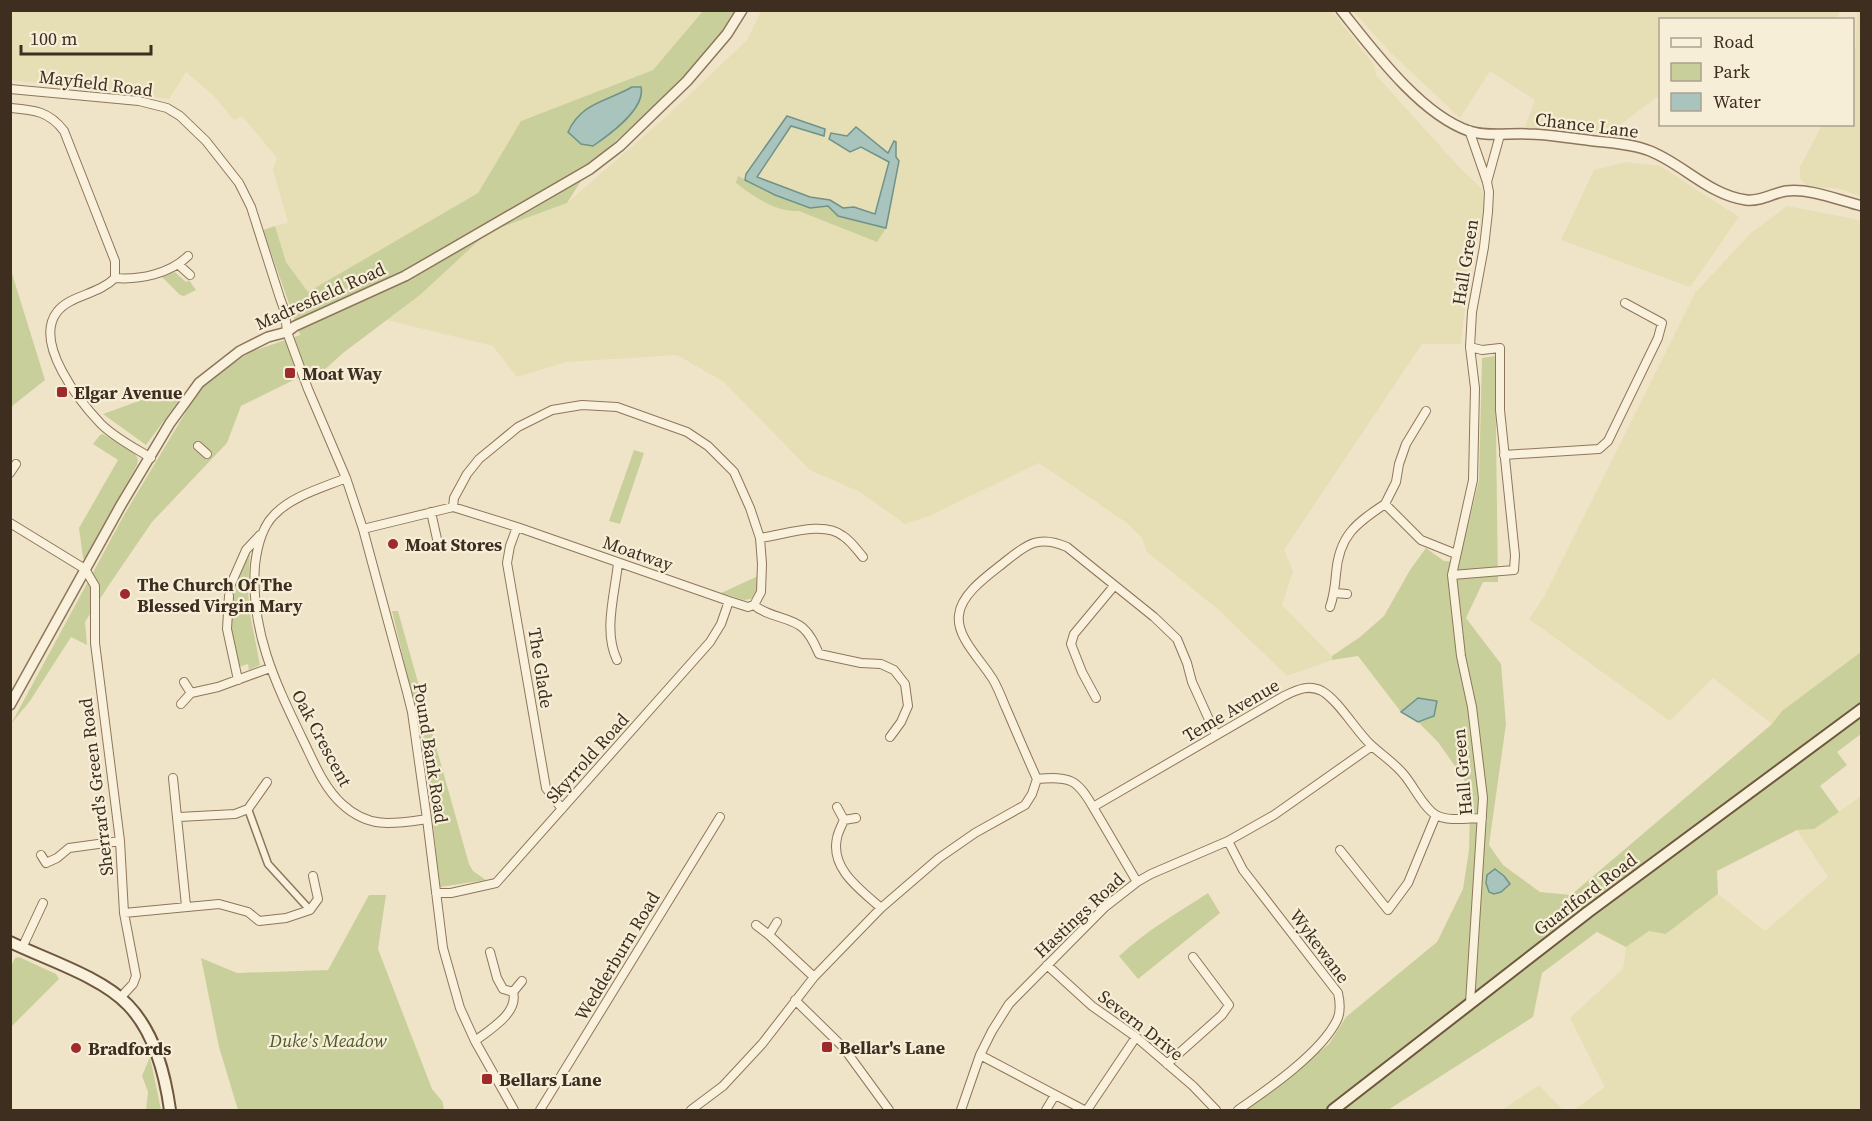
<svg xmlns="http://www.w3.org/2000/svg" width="1872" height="1121" viewBox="0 0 1872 1121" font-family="'Source Serif 4',serif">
  <rect width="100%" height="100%" fill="#f0e4c8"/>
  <path fill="#e6deb5" d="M11,11H703L653,70L521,121L478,193L308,292L286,262L275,226L288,223L273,170L277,158L242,116L234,120L213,95L186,72L169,99L11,80Z
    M761,11H1332L1374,65L1376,75L1460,168L1482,189L1486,208L1469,271L1461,344H1422L1284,550L1293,571L1282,605L1332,656V660L1287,676L1220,611L1147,552L1142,538L1127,523L1039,463L929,516L905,524L860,492L810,470L724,382L677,355L566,362L517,377L493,346L387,320L420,295L488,232L567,203L667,116L747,40Z
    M1353,11H1839L1838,19L1660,20V95L1609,133L1524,129L1535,100L1490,71L1460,118L1390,52Z
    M1857,11H1862L1861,197L1841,189L1807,186L1800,179V167L1822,125L1852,124V57L1856,45Z
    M1626,162L1660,166L1739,217L1690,287L1561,240L1594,170Z
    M1787,206L1855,219L1861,222V652L1772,724L1713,678L1670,721L1529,619L1544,597L1695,293L1751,233Z
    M1861,796V1110H1574L1605,1087L1570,1018L1623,969L1626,947L1649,931L1667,934L1718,894L1765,931L1828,877L1797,830L1814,829Z
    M1539,1085L1563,1110H1502Z"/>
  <path fill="#c9cf9b" d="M703,11H737L729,25L681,81L593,162L567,203L488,232L420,295L343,353L312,381L308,373L241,406L227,443L152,522L109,585L85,622L87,645L71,637L30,701L11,724L124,515L202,385L250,352L300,335L263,230L275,226L286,262L308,292L478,193L521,121L653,70Z
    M738,176L775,195L810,208L828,206L838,216L886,228L877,242L799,211C776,212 754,197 736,183Z
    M10,267L45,380L11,407H10Z
    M175,272L186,282L189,280L196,290L184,296L180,295L162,277Z
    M1495,356L1498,582H1483L1466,618L1501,664L1506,724L1489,845L1503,865L1540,892L1571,895L1772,724L1782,711L1861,652V734L1837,752L1847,765L1820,786L1839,812L1814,829L1797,830L1717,871L1718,894L1666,934L1649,931L1626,947L1597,932L1542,973L1533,1017L1388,1110H1246L1329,1044L1346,1017L1437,942L1463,889L1469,850L1470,809L1464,779L1438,742L1418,722L1434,716L1418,698L1401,712L1358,656L1332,660V656L1360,637L1384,616L1410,570L1426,548L1444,561L1459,562L1479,480L1482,358Z
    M172,389L183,395L146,445L103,414Z
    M103,434L135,454L138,459L137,465L86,560L83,558L79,528L118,460L93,444L100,435Z
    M634,450L644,453L620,524L609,521Z
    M250,550L248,592L251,619L260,665L249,670L248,664L239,667C225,619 228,595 250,550Z
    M758,576L757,592L751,599L744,600L721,593Z
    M392,611H398L469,864L473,871L486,880L440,887L425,750Z
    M1208,893L1220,913L1138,979L1119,956C1146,931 1177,913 1208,893Z
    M369,895H386L378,949L432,1089L442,1101L444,1108L442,1110H238L219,1047L201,958L237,973L328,970Z
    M19,957L56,974L59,979L11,1027V966L15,958Z
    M150,1057L161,1110H146L148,1092L142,1076Z"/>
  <path fill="#a9c4bc" stroke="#6f938a" stroke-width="1.5" d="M632,87H641C646,109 609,135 593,146L581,144L568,132C582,102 606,102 632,87Z
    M787,116L825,129L824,136L791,126L757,177L810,197L830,200L843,208L854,207L875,214L889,162L861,147L850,152L829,139L831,133L847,136L856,127L888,153L894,141L896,142V157L899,161L886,228L838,216L828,206L810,208L775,195L745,180L746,174Z
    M1418,698L1437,701L1434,716L1418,722L1401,712Z
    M1495,869L1504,876L1510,884L1501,892L1494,894L1489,892L1486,883L1487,875Z"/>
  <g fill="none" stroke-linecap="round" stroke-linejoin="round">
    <defs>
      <path id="pedestrian" d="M248,809L268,864L310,910"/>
      <path id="minor" d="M10,89L139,101L167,108L180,116L206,141L239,183L251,207L280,298L285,312L287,332L308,389L346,478L363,529L407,692L412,712L427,819L443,948L460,1008L475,1041L514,1110
        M10,108C34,110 49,111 64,131L115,261V278C98,295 70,295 57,312C33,343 80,402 101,424C115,438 135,448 151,458
        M1469,130L1487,182L1489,192L1488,212L1484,247L1472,312L1470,347L1475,388L1473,480L1452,575L1461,656L1472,707L1483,798L1470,1003
        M1487,182L1500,135
        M179,265L190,275
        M115,278C139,280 170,274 188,256
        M198,446L207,454
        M1504,455L1599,449L1608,441L1658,338L1662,323L1625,303
        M10,473L16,464
        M346,478C322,488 292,496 274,515C261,528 257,548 255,565C250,630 275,682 302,738C313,760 323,787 342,804C369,829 393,824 427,819
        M1385,504L1396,482L1399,464L1406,444L1426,411
        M453,507L454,498L467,474L479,459L518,427L552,410L582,405L617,407L687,432L708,446L734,472L750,508L760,538L762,564L761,592L754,605
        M431,512L439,548
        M10,523L85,569L95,586V643L120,841L124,913L136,976L133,984L120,998
        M517,527L510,546L507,563L546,788L562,809
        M363,529L453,507L517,527L729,601L748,607L754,605C767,617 791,617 803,628C811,635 815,645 819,654L861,663L881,664L894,670L905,684L908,706L901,722L890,737
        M760,538C784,535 823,520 843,536C851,541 857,550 863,557
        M1452,575L1514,570L1515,555L1500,410V348L1482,350L1470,347
        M231,584L246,550L260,535
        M1335,593L1347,594
        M229,596L227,629L238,680
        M1330,607C1334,595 1335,587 1336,574C1339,536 1355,524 1385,504L1421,540L1456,554
        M617,660C603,631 615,594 618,563
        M184,682L191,693
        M1096,698L1082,672L1071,644L1074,634L1114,586
        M181,704L191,693L218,687L270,668
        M173,778L186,906
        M1037,779C1026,755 1016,731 1006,708C1001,697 997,684 990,675C979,658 956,636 959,615C961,593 990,574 1006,561C1028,543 1040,535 1067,547L1154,617L1177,639L1187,663L1192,682L1216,735
        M1037,779C1070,776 1077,779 1093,807L1284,696C1297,690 1308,684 1322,691C1339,701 1356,731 1371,745C1383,756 1396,764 1405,776C1414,787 1424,808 1436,815C1448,822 1469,818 1482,818
        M837,807L844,820C842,825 838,832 837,838C830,869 861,890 881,908
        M1093,807L1137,882
        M179,817L235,814L248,809L267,782
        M844,820L856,818
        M1228,841L1243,870L1338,993C1340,1002 1341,1012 1337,1020C1321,1053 1267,1090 1238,1110
        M1340,850L1388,910L1408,883L1436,815
        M41,855L46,863L57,858L69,848L120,841
        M436,893H451L496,883L710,642L721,624L729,601
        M124,913L219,904L248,912L259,921L286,918L310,910L318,899L313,876
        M777,922L769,935L814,977
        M756,925L769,935
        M22,948L43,903
        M490,952L497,978L503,989L513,992
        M1047,965L1092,1006L1136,1037L1193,1086L1216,1110
        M795,1000L843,1047L889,1110
        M475,1041C489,1030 519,1013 513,992L522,981
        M980,1055L1084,1110
        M1167,1064L1222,1015L1229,1005L1193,957
        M540,1110L720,817
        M691,1110L723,1086L762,1044L814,977L881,908L939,858L975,833L1025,805L1032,794L1037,779
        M961,1110L980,1055L992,1031L1009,1004L1105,907L1137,882L1151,874L1228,841L1274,815L1372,746
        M1046,1110L1055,1095
        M1087,1110L1136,1037"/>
      <path id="tertiary" d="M1341,10C1373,50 1420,114 1469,131C1488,137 1509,133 1528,134C1548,134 1567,138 1587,140C1607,143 1630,143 1650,151C1683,164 1709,195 1746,200C1760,202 1773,193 1786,191C1810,188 1838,200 1862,206
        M10,705L121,505L170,423L189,397L199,383L240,351L268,337L287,332L295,326L405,276L590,169L620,146L687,81L727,34L742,10"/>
      <path id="secondary" d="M10,942C45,959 102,977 128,1005C155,1033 165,1074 170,1110
        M1333,1110L1588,912L1862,709"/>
    </defs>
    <use href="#pedestrian" stroke="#8d765c" stroke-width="9"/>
    <use href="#minor" stroke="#8d765c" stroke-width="10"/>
    <use href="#tertiary" stroke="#8d765c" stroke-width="12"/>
    <use href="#secondary" stroke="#6f573f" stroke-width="14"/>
    <use href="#pedestrian" stroke="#faf1dc" stroke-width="6"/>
    <use href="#minor" stroke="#faf1dc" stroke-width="8"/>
    <use href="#tertiary" stroke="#faf1dc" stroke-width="9"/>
    <use href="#secondary" stroke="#faf1dc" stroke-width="10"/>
  </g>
  <g fill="#9e2a2b" stroke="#f7eed8" stroke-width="2">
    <rect x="284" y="367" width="12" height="12" rx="3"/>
    <rect x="56" y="386" width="12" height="12" rx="3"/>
    <circle cx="393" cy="544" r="6"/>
    <circle cx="125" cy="594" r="6"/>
    <rect x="821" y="1041" width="12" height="12" rx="3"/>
    <circle cx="76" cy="1048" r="6"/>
    <rect x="481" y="1073" width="12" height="12" rx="3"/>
  </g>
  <g text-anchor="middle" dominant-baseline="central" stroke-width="4.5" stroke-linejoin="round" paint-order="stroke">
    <g font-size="18" fill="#3d2e20" stroke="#f7eed8">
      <text transform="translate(96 83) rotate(7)">Mayfield Road</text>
      <text transform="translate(1587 125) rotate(7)">Chance Lane</text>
      <text transform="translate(1465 262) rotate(-81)">Hall Green</text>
      <text transform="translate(320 296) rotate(-24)">Madresfield Road</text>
      <text transform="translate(638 553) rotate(19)">Moatway</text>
      <text transform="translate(541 668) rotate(81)">The Glade</text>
      <text transform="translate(1231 710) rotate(-30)">Teme Avenue</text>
      <text transform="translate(322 738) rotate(62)">Oak Crescent</text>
      <text transform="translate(431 753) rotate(81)">Pound Bank Road</text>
      <text transform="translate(587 758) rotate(-48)">Skyrrold Road</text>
      <text transform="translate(1462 772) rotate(-95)">Hall Green</text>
      <text transform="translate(96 787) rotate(-97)">Sherrard's Green Road</text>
      <text transform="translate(1585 894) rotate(-37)">Guarlford Road</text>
      <text transform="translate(1079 915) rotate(-43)">Hastings Road</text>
      <text transform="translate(1320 946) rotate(53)">Wykewane</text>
      <text transform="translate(617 956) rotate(-59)">Wedderburn Road</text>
      <text transform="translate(1141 1025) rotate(38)">Severn Drive</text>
    </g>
    <g font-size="18" font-weight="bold" fill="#3d2e20" stroke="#f7eed8" text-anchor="start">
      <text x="302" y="373">Moat Way</text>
      <text x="74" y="392">Elgar Avenue</text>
      <text x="405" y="544">Moat Stores</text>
      <text x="137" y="584">The Church Of The<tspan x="137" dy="21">Blessed Virgin Mary</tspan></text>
      <text x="839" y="1047">Bellar's Lane</text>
      <text x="88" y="1048">Bradfords</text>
      <text x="499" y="1079">Bellars Lane</text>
    </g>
    <g font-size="18" font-style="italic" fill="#4d5a26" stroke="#f7eed8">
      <text x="328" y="1040">Duke's Meadow</text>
    </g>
  </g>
  <rect width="1872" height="1121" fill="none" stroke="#3d2e20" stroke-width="24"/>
  <rect x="1659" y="18" width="195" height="108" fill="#f7eed8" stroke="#ada18e" stroke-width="1.5"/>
  <rect x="1671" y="38" width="30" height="9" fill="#faf1dc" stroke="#ada18e" stroke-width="1.5"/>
  <text x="1713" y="48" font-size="18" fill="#3d2e20">Road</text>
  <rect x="1671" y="63" width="30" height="18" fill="#c9cf9b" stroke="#ada18e" stroke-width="1.5"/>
  <text x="1713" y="78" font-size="18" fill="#3d2e20">Park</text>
  <rect x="1671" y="93" width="30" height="18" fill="#a9c4bc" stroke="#ada18e" stroke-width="1.5"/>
  <text x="1713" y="108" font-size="18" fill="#3d2e20">Water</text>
  <path d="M21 45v9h130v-9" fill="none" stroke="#3d2e20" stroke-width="3"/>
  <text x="30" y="45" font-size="18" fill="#3d2e20" stroke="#f7eed8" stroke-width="4.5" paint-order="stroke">100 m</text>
</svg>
